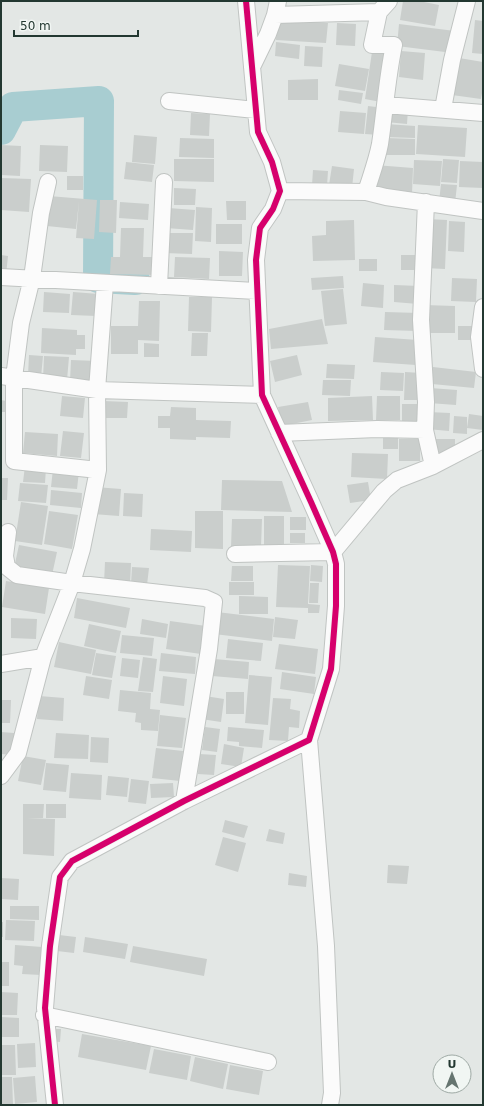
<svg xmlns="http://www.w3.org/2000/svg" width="484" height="1106" viewBox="0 0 484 1106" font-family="'DejaVu Sans',sans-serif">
  <rect width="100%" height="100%" fill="#e3e7e5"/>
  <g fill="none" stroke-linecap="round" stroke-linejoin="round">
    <path stroke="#a8cdd1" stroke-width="30" d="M1,130L13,107L99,101L98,278L135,280"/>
  </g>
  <path fill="#cacecc" d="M403,1H419L439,5L435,26L400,20Z
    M277,20L328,23L326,43L276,40Z
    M475,20L483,21V54L472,53Z
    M337,23L356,24L355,46L336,45Z
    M399,24L455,31L453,53L397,46Z
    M276,42L300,45L299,59L275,56Z
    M305,46L323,47L322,67L304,66Z
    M401,51L425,53L423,80L399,77Z
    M372,52L387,54L381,102L365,99Z
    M459,58L483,62V87L481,99L452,95Z
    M339,64L369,69L365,91L335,86Z
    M318,79V100H288V80Z
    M339,90L363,93L361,104L338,100Z
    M368,106L384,108L380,135L365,134Z
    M387,107L408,109L407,124L386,122Z
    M340,111L366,113L364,134L338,132Z
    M191,113L210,114L209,136L190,135Z
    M386,124L415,126V138L385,137Z
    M418,125L467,128L465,157L416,154Z
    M134,135L157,137L155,164L132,162Z
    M180,138L214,139V158L179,157Z
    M386,138L415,139V155H385Z
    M1,145L21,146L20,176L1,175Z
    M40,145L68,146L67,172L39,171Z
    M174,159H214V182L174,181Z
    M443,159L459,160L457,183L441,182Z
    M414,160L442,161L440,186L413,184Z
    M460,161L483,162V188L459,187Z
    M126,162L154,165L152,182L124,179Z
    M375,165L413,168L412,193L373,191Z
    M332,166L354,169L352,188L329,185Z
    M313,170L328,171L327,186L312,185Z
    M67,176H83V190H67Z
    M1,178L31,179L29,212L1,210Z
    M441,184L457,185L455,203L439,202Z
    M174,188L196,189L195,205H174Z
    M49,196L97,200L94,239L76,238L79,201L76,229L47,226Z
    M100,200H117L116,233L99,232Z
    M226,201H246V220H227Z
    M120,202L149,204L148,220L119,218Z
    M196,207L212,208L211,242L195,241Z
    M168,208L195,210L193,230L166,228Z
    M427,219L447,220L445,269L425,268Z
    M354,220L355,260L313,261L312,236L326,235V221Z
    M449,221L465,222L464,252L448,251Z
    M216,224H242V244H216Z
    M121,228H144L143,257H154V275L110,274L111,257H120Z
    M165,233H193L192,254L164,253Z
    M219,251L243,252L242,276H219Z
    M1,255L8,256L6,275H1Z
    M401,255H420V270H401Z
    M175,257L210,258L209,279L174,277Z
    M359,259H377V271H359Z
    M343,276L344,288L312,290L311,278Z
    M452,278L477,279L476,302L451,301Z
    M363,283L384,285L383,308L361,306Z
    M394,285L419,286L418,304L394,302Z
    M343,289L347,324L325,326L321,291Z
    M44,292L70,294L69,313L43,312Z
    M73,292L99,294L97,316L71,315Z
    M189,297H212L211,332L188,331Z
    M139,301H160L159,341L138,340V354H111V326H138Z
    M424,305L455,306V333H423Z
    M385,312L419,313L418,331L384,330Z
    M322,319L328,344L271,349L269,329Z
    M458,326H476V340H458Z
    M42,328L77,330V335H85V349H76V355L41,353Z
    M192,333H208L207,356H191Z
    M375,337L418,340L416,365L373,362Z
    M144,343L159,344V357H144Z
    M29,355L43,356L41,377L28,376Z
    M297,355L302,375L275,382L270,361Z
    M44,356L69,357L67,380L43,379Z
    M71,360L97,361V382L70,381Z
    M327,364L355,365L354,379L326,378Z
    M433,367L476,372L474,388L432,384Z
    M381,372L404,373L403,391L380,390Z
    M405,372L421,373L420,400H404Z
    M323,380H351L350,396L322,395Z
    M430,388L457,390L456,405L429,403Z
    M62,396L85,398L83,418L60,416Z
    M372,396L373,420L328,421V398Z
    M377,396H400V420H376Z
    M1,400L6,401V412H1Z
    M103,401L128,402L127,418H103Z
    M308,402L312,420L282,426L278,407Z
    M402,404H420L419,424L402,423Z
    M171,407L196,408V420L231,421L230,438L196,437V440L170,439V428H158V416H170Z
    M428,412L450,413L449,431L427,429Z
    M469,414L483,416V430L467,428Z
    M454,416L467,417V434L453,433Z
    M63,431L84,433L81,458L60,456Z
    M25,432L58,434L57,456L23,453Z
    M383,435H398V449H383Z
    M399,439H420V461H399Z
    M432,439H455V452L432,453Z
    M352,453L388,454L387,479L351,477Z
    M25,466L46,468L45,483L23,482Z
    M53,469L79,471L77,489L51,487Z
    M1,478H8L7,500H1Z
    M222,480L282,481L292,512L221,510Z
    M368,482L371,500L350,503L347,485Z
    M20,483L48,485L46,503L18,501Z
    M95,487L121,489L119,516L93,514Z
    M51,490L82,493L81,508L50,505Z
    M124,493L143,494L142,517L123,516Z
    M21,502L48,506L42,545L15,541Z
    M49,511L78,515L72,549L44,544Z
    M195,511H223V549L195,548Z
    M264,516H284V546H264Z
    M290,517H306V530H290Z
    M232,519H262L261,547H231Z
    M151,529L192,531L191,552L150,550Z
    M290,533H305V543H290Z
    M19,545L57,552L52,575L14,568Z
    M105,562L131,563L130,585L104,583Z
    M278,565L310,566L308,604L320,605L319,613H308V608L276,607Z
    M311,565L323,566L322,582L310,581Z
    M232,566H253V581H231Z
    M132,567L149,568L147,585L131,584Z
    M6,581L49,588L45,614L2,607Z
    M229,582H254V595H229Z
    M310,583H319L318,603H309Z
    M239,596L268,597V614H239Z
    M77,598L130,608L126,628L74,618Z
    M217,612L274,619L272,641L214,634Z
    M275,617L298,620L295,639L273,637Z
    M11,618L37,619L36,639L11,638Z
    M142,619L168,624L166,638L140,634Z
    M170,621L206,626L201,654L166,649Z
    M89,624L121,631L116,653L84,646Z
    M122,635L154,638L152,656L120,653Z
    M228,639L263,643L261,661L226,658Z
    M59,642L96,650L91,674L54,667Z
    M279,644L318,649L315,674L275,669Z
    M96,653L116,656L112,678L92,675Z
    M161,653L196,657L195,674L159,671Z
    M143,657L157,659L153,692L138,691Z
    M122,658L140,660L138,678L120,676Z
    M214,659L249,662L248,679L212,676Z
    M282,672L316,677L314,694L280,689Z
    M249,675L272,677L268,725L245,723Z
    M86,676L112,680L109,699L83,695Z
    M163,676L187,679L184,706L160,703Z
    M120,690L151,693L150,709L160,710L158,731L141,730V723L135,722L136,713L118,711Z
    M226,692H244V714H226Z
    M39,696L64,698L63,721L37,719Z
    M205,696L224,699L221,722L201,719Z
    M273,698L291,699L290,709L300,711L299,728L289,727L288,741L269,740Z
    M1,700H11L10,723H1Z
    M160,715L186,718L182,748L157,746Z
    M205,727L220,729L217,752L202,750Z
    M228,727L264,730L262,748L239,746V742L227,741Z
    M1,732L14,733L13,755L1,754Z
    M56,733L89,735L88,759L54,758Z
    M91,737L109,738L108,763L90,762Z
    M224,744L244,748L241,767L221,764Z
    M156,748L183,751L180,781L152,778Z
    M199,754L216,755L214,775L198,774Z
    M23,756L46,760L41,785L18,781Z
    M46,763L69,765L66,792L43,790Z
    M71,773L102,775L101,800L69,798Z
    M108,776L129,778L127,797L106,795Z
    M131,779L149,781L146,804L128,802Z
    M173,783L174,797L151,798L150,784Z
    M23,804H44L43,818H27L55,819L54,856L23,854Z
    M46,804H66V818H46Z
    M225,820L248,826L244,838L222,832Z
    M269,829L285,833L283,844L266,841Z
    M223,837L246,843L238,872L215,865Z
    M388,865L409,866L407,884L387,883Z
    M289,873L307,876L306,887L288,885Z
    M1,878L19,879L18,900L1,899Z
    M10,906H39V920L10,919Z
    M6,920L35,921L34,941L5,940Z
    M1,922H3V937H1Z
    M59,935L76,937L74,953L57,951Z
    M85,937L128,944L125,959L83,952Z
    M15,945L42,947L41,975L22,974L23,966L14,965Z
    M133,946L207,959L204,976L130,962Z
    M1,962H9V986H1Z
    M1,992L18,993L17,1015H1Z
    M1,1017L19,1018V1037H1Z
    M50,1029H61L60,1042L49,1041Z
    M82,1034L151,1046L146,1070L78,1057Z
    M35,1043L36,1067L18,1068L17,1044Z
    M1,1045H15L16,1075H1Z
    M154,1049L191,1056L187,1080L149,1073Z
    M195,1057L228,1064L223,1089L190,1081Z
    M230,1065L263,1071L259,1095L226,1089Z
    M35,1076L37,1102L15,1104L13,1078Z
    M1,1077H12L13,1105H1Z"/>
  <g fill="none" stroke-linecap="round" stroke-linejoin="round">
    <defs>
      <path id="minor" d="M275,15L278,1
        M252,67L268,34L275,15L379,12
        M169,101L255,110
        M386,105L483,113
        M443,109L452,60L467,1
        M48,182L41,213L32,278L21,323L14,378V461L98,470
        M280,191L366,192L386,197L483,211
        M366,192C371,176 377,160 380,144C385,111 387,78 394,45H372L379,12L389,1
        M426,202L421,320L426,402L425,430L433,466
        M1,277L257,291
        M159,286L164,182
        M483,307L479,337L483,369
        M1,376L97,390L262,395
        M279,433L377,429L425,430
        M8,532L5,556L7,567L17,575L72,583L205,598L214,602L209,649L184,801
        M235,554L333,552L384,491L397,480L433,466L483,440
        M1,664L43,657
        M309,740L326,946L332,1093L330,1105
        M1,776L18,753L43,657L72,583L82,549L98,470L97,390L105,283
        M44,1015L268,1062
        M55,1105L45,1008L50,946L60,877L72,861L184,801L309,740L331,669L336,606V564L333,552L311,502L262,395L256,260L260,228L273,209L280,191L272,162L258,132L246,1"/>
    </defs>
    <use href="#minor" stroke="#c0c4c2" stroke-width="18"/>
    <use href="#minor" stroke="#fbfbfb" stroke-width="16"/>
    <defs>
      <path id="cycleway" d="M55,1105L45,1008L50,946L60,877L72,861L184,801L309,740L331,669L336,606V564L333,552L311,502L262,395L256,260L260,228L273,209L280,191L272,162L258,132L246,1"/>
    </defs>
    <use href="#cycleway" stroke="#f1f6f3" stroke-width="8"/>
    <use href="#cycleway" stroke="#d6006c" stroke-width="6"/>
  </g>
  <rect width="484" height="1106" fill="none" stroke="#233831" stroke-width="4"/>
  <g transform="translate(452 1074)"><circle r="19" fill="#f1f6f3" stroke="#9faaa5"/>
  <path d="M0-3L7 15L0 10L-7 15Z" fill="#667570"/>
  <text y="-6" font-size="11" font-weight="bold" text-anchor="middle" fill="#233831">U</text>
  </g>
  <path d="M14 30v6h124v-6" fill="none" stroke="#233831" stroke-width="2"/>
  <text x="20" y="30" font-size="12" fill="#233831" stroke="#f1f6f3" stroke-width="3" paint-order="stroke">50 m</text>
</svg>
